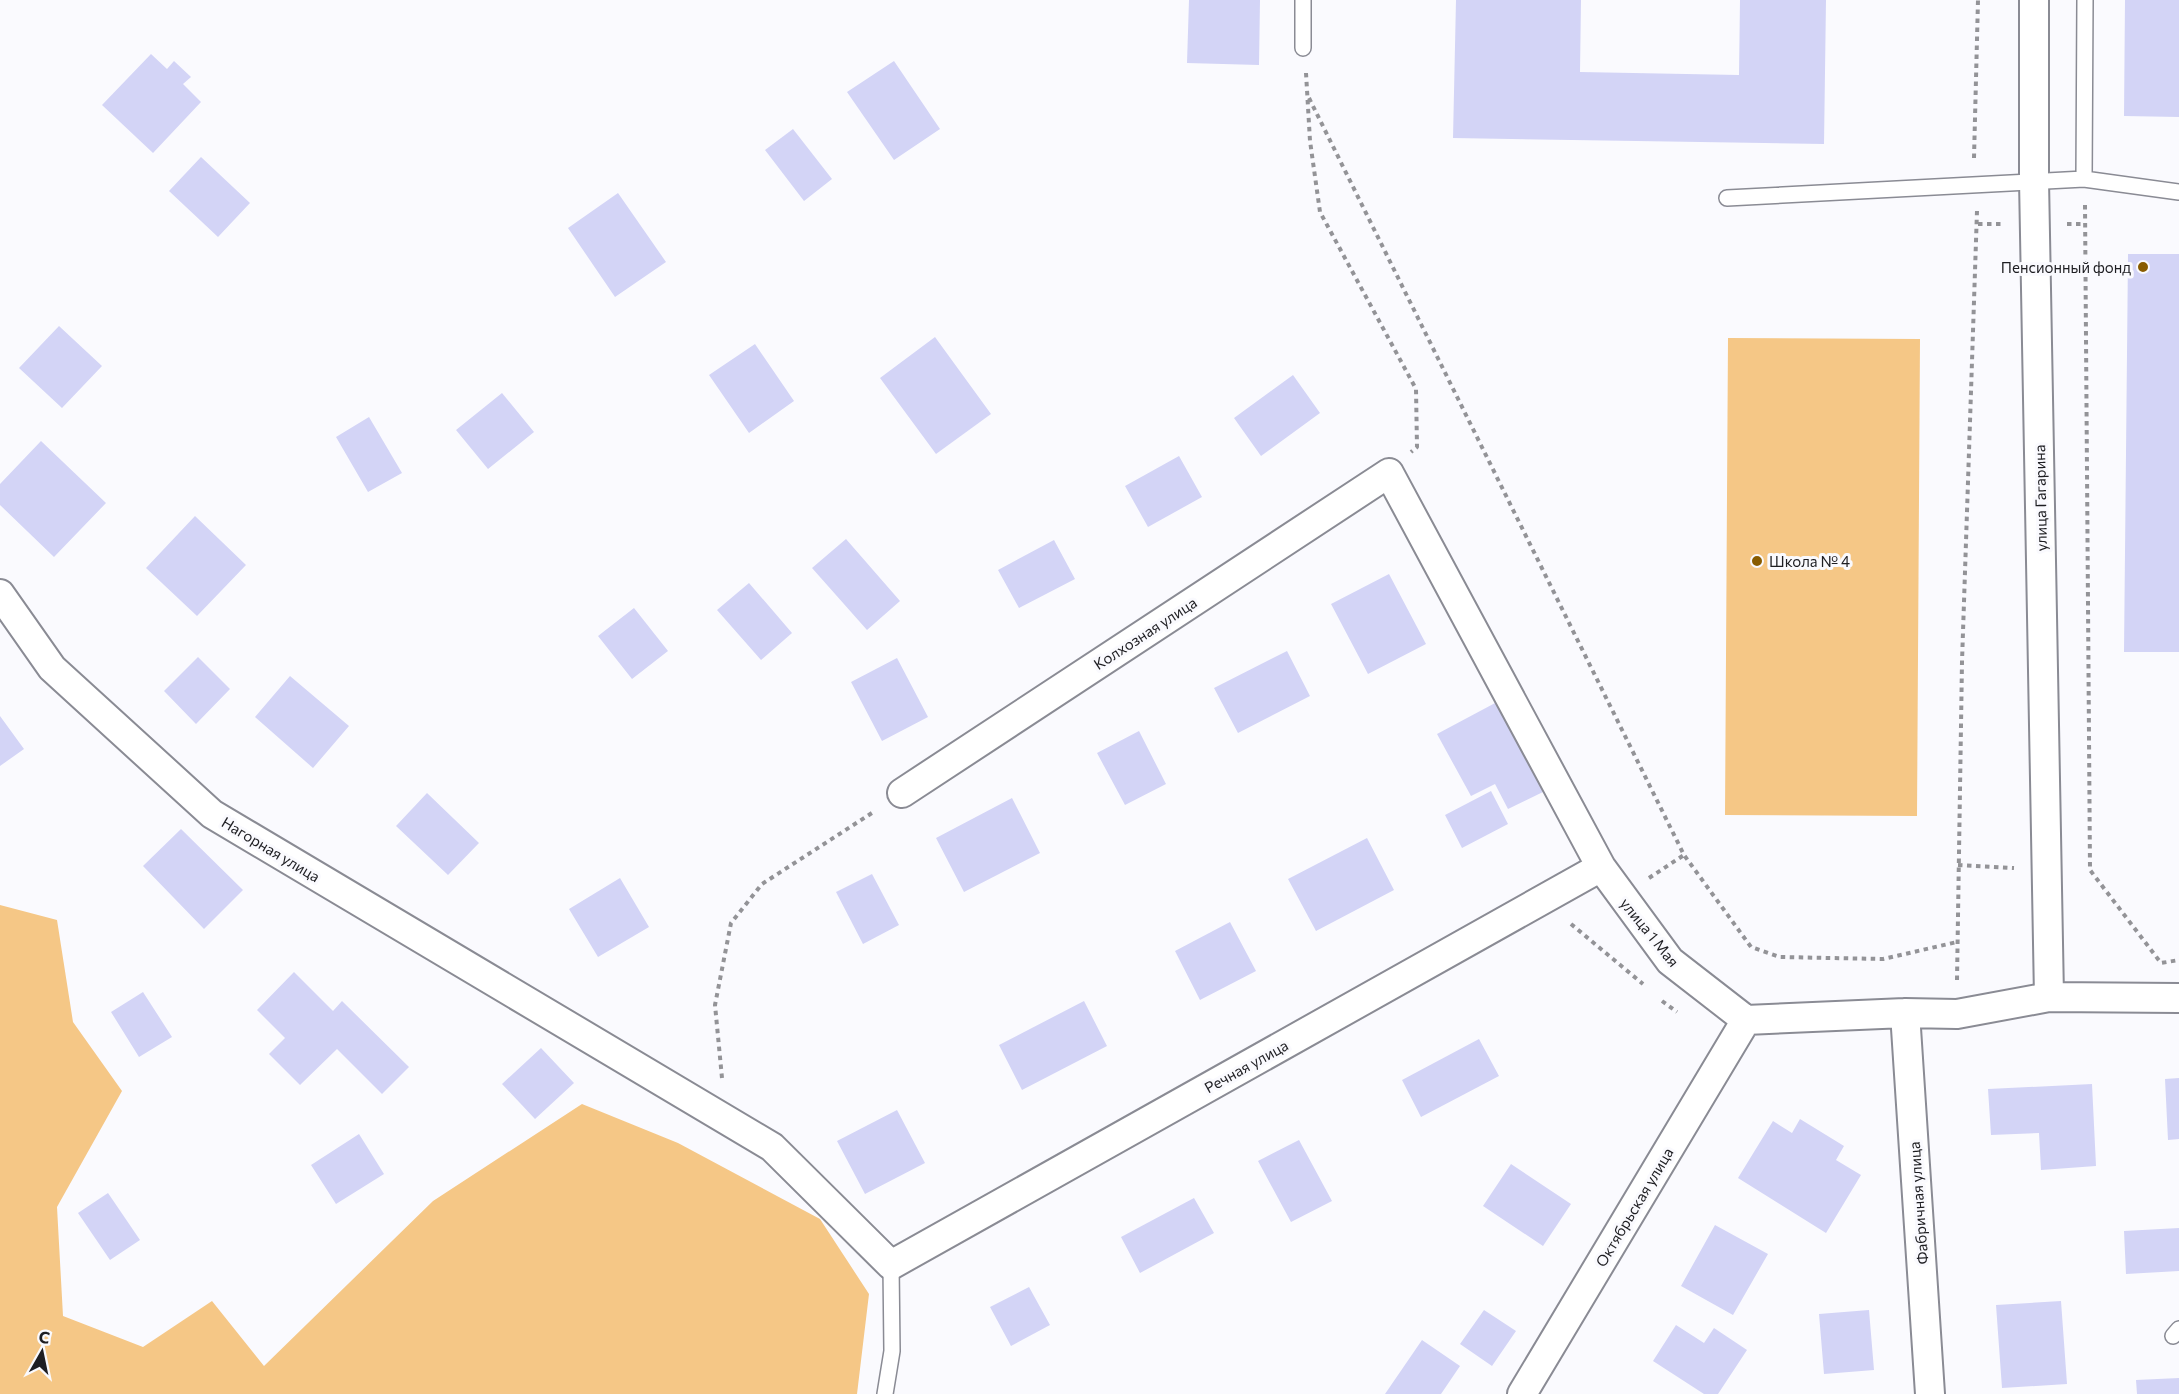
<svg xmlns="http://www.w3.org/2000/svg" width="2179" height="1394" viewBox="0 0 2179 1394" font-family="Commissioner,sans-serif">
  <rect width="100%" height="100%" fill="#fafafe"/>
  <path fill="#f5c786" d="M1728,338L1920,339L1917,816L1725,815Z
    M0,905L57,920L73,1022L122,1091L57,1207L63,1316L143,1347L212,1301L264,1366L433,1201L582,1104L678,1143L820,1219L869,1294L857,1394H0Z"/>
  <path fill="#d3d4f6" d="M1189,0H1260L1259,65L1187,63Z
    M1456,0H1581L1580,72L1739,75L1740,0H1826L1824,144L1453,138Z
    M2125,0H2179V117L2124,116Z
    M151,54L167,69L174,61L191,77L183,84L201,102L153,153L102,105Z
    M894,61L940,129L894,160L847,92Z
    M793,129L832,179L804,201L765,150Z
    M201,157L250,203L218,237L169,191Z
    M618,193L666,262L615,297L568,228Z
    M2128,254H2179V652H2124Z
    M59,326L102,366L62,408L19,368Z
    M935,337L991,414L936,454L880,378Z
    M755,344L794,401L749,433L709,375Z
    M1293,375L1320,413L1261,456L1234,418Z
    M502,393L534,432L488,469L456,430Z
    M369,417L402,473L368,492L336,437Z
    M41,441L106,503L54,557L0,505V484Z
    M1179,456L1202,497L1148,527L1125,486Z
    M195,516L246,565L197,616L146,568Z
    M846,539L900,601L867,630L812,568Z
    M1054,540L1075,579L1019,608L998,570Z
    M1389,574L1426,644L1368,674L1331,604Z
    M749,583L792,633L761,660L717,610Z
    M634,608L668,651L632,679L598,636Z
    M1287,651L1310,696L1238,733L1214,688Z
    M198,657L230,689L196,724L164,691Z
    M897,658L928,717L882,741L851,682Z
    M290,676L349,726L313,768L255,717Z
    M1497,702L1543,792L1508,809L1495,784L1471,796L1437,734Z
    M0,716L24,749L0,766Z
    M1139,731L1166,784L1125,805L1097,753Z
    M1491,791L1508,824L1462,848L1445,815Z
    M427,793L479,843L448,875L396,826Z
    M1012,798L1040,853L964,892L936,838Z
    M181,829L243,890L204,929L143,866Z
    M1367,838L1394,890L1316,931L1288,879Z
    M872,874L899,925L863,944L836,892Z
    M620,878L649,927L598,957L569,909Z
    M1230,922L1256,971L1200,1000L1175,951Z
    M294,972L333,1011L342,1001L409,1067L382,1094L337,1049L300,1085L269,1054L285,1038L257,1010Z
    M143,992L172,1037L139,1057L111,1012Z
    M1084,1001L1107,1046L1022,1090L999,1045Z
    M1479,1039L1499,1076L1421,1117L1402,1080Z
    M541,1048L574,1083L535,1119L502,1084Z
    M2179,1078V1139L2168,1140L2165,1079Z
    M2092,1084L2096,1166L2041,1170L2039,1133L1991,1135L1988,1089Z
    M897,1110L925,1163L865,1194L837,1141Z
    M1800,1119L1844,1146L1836,1160L1861,1175L1826,1233L1738,1178L1773,1121L1792,1133Z
    M359,1134L384,1174L336,1204L311,1165Z
    M1299,1140L1332,1201L1291,1222L1258,1161Z
    M1511,1164L1571,1204L1543,1246L1483,1206Z
    M108,1193L140,1240L110,1260L78,1213Z
    M1194,1198L1214,1233L1140,1273L1121,1237Z
    M1715,1225L1768,1254L1733,1315L1681,1286Z
    M2179,1228V1271L2126,1274L2124,1231Z
    M1029,1287L1050,1325L1011,1346L990,1307Z
    M2061,1301L2067,1384L2002,1388L1996,1305Z
    M1484,1310L1516,1331L1492,1366L1460,1344Z
    M1869,1310L1874,1370L1824,1374L1819,1314Z
    M1676,1325L1704,1343L1714,1328L1747,1350L1718,1394H1704L1653,1361Z
    M1422,1340L1460,1366L1441,1394H1385Z
    M2179,1378V1394H2137L2136,1380Z"/>
  <g fill="none" stroke-linecap="round" stroke-linejoin="round">
    <defs>
      <path id="lane" d="M1303,0V48
        M2084,179L2085,0
        M1727,198L2084,179L2179,192
        M2173,1336L2179,1329
        M885,1394L892,1351L891,1265"/>
      <path id="street" d="M2034,0V180L2049,997
        M0,594L52,668L212,814L772,1147L891,1265L1601,867
        M902,793L1389,473L1601,867L1670,961L1746,1020L1905,1013L1957,1014L2049,997L2179,998
        M1905,1013L1930,1394
        M1522,1394L1746,1020"/>
    </defs>
    <use href="#lane" stroke="#8a8b94" stroke-width="18"/>
    <use href="#street" stroke="#8a8b94" stroke-width="32"/>
    <path stroke="#939397" stroke-width="4" stroke-dasharray="4.5 4.5" stroke-linecap="butt" d="M1306,73L1310,141L1320,212L1416,389L1417,447L1411,452
      M1309,98L1684,855L1751,947L1780,957L1883,959L1957,942
      M1974,158L1978,0
      M2085,205L2090,870L2161,963L2179,960
      M1978,224H2003
      M2067,224H2085
      M1958,865L2014,868
      M1649,878L1684,855
      M1571,924L1643,984
      M1957,980L1962,662L1977,211
      M1662,1001L1677,1012
      M722,1078L715,1005L731,923L762,884L875,811"/>
    <use href="#lane" stroke="#fff" stroke-width="15"/>
    <use href="#street" stroke="#fff" stroke-width="28"/>
  </g>
  <g fill="#895c00" stroke="#fafafe" stroke-width="2">
    <circle cx="2143" cy="267" r="6"/>
    <circle cx="1757" cy="561" r="6"/>
  </g>
  <g text-anchor="middle" dominant-baseline="central" stroke-width="6" stroke-linejoin="round" paint-order="stroke">
    <g font-size="15" fill="#1e1e22" stroke="#fafafe" text-anchor="end">
      <text x="2131" y="267">Пенсионный фонд</text>
      <text x="1769" y="561" text-anchor="start">Школа № 4</text>
    </g>
    <g font-size="15" fill="#1e1e22" stroke="#fafafe">
      <text transform="translate(2040 498) rotate(-91)">улица Гагарина</text>
      <text transform="translate(1145 633) rotate(-33)">Колхозная улица</text>
      <text transform="translate(271 849) rotate(31)">Нагорная улица</text>
      <text transform="translate(1650 932) rotate(51)">улица 1 Мая</text>
      <text transform="translate(1246 1066) rotate(-29)">Речная улица</text>
      <text transform="translate(1918 1203) rotate(-94)">Фабричная улица</text>
      <text transform="translate(1634 1207) rotate(-59)">Октябрьская улица</text>
    </g>
  </g>
  <g transform="translate(42 1352) rotate(9)" stroke="#fafafe" stroke-width="4.5" paint-order="stroke">
  <path d="M0-4.5L10 22L0 15L-10 22Z" fill="#1e1e22"/>
  <text y="-9" font-size="16" font-weight="bold" text-anchor="middle" fill="#1e1e22">С</text>
  </g>
</svg>
